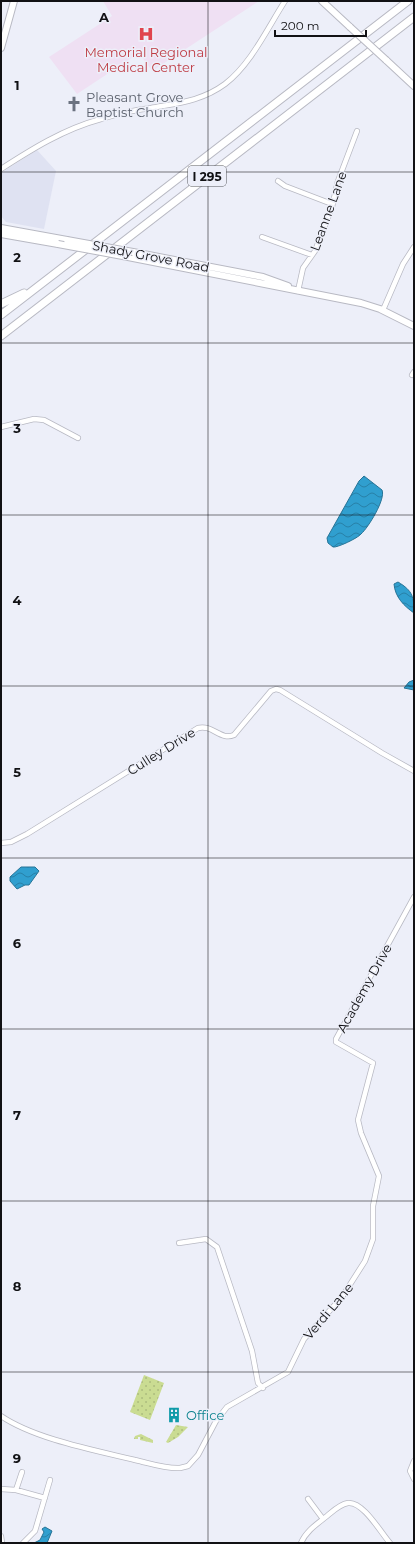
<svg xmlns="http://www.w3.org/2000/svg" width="415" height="1544" viewBox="0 0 415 1544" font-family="Montserrat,sans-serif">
  <defs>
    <pattern id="grass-dots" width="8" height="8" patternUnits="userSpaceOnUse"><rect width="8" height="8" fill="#cadc92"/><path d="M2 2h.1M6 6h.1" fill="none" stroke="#acbc7d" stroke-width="1.8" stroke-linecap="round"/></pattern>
    <pattern id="water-waves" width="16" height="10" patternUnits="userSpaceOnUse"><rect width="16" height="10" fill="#309fcf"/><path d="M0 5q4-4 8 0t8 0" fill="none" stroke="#2780a7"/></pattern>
  </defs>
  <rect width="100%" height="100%" fill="#edeff9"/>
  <path fill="#dfe2f2" d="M37,150L56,171L44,229L6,222L1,216V173Z"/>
  <path fill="#efe0f3" d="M103,1H259L152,71L139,53L77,94L49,57L112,16Z"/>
  <path fill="url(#grass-dots)" d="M144,1375L164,1383L150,1420L130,1412Z
    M176,1425L188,1427L178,1437L168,1443L166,1442Z
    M141,1434L153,1440V1443L140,1440V1437H138V1439H134L135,1436Z"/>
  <path fill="url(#water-waves)" stroke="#277497" d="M364,476L382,490C386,499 368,528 361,534C358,538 337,548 333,547C331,546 330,544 328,543L327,538L359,481Z
    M398,582C413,591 414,597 414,613C404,606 395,597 394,584Z
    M414,680V690L404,688L409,682Z
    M21,867H35L39,871L29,885H25L17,889L10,881V877Z
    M45,1527L52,1531L47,1543H34L40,1540L44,1532L42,1529Z"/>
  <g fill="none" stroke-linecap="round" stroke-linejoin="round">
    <defs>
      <path id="minor" d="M1,169C32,149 64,129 101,119C117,114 134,110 151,108C178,103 202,101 225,84C251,64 267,29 285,1
        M278,181L285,186L332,204
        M262,237L312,255
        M298,291L303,268L315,251L332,207L338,181L357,131
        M383,310L403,264L414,247
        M412,375L414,372
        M1,427L34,419L44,420L78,438
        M1,843L11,842L27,834L198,728C212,724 221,741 234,735L271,691L276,689L280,690L382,753L414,771
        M179,1243L206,1239L217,1247L252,1351L258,1383L263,1388
        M1,1416C35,1439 94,1450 135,1460C149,1463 165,1469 180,1468L188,1466L198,1455L216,1421L227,1407L288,1372L304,1339L342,1297L365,1261L373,1239V1206L379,1176L361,1133L358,1120L373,1063L336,1042V1039L414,897
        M414,1461L410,1471L414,1479
        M1,1489L16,1490L45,1498
        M16,1490L22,1472
        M308,1499L323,1519
        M1,1536L2,1543
        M23,1543L35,1531L50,1480
        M301,1543C306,1531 317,1524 327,1516C333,1511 340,1504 348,1503C363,1501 381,1533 390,1543"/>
      <path id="major" d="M322,1L350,27
        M1,48L14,1
        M386,60L414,86
        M1,228L67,240
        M1,234L58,244
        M133,252L263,277L288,286
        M128,257L361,303L380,309L414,326"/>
      <path id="highway" d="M1,304L24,293
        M1,315L408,1
        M1,336L414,17"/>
    </defs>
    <use href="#minor" stroke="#b8b9c3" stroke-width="6"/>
    <use href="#major" stroke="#b8b9c3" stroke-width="8"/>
    <use href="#highway" stroke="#b8b9c3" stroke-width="9"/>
    <use href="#minor" stroke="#fff" stroke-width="4.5"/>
    <use href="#major" stroke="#fff" stroke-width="6"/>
    <use href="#highway" stroke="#fff" stroke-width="7"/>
    <defs>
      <path id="major-bridge" d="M350,27L386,60
        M67,240L133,252
        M58,244L128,257"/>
    </defs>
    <use href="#major-bridge" stroke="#b8b9c3" stroke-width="8" stroke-linecap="butt"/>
    <use href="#major-bridge" stroke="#fff" stroke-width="6"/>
  </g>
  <path fill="none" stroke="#111114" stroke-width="1" stroke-opacity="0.55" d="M208,1V1543M1,172H414M1,343H414M1,515H414M1,686H414M1,858H414M1,1029H414M1,1201H414M1,1372H414"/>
  <defs>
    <symbol id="hospital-bare" viewBox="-9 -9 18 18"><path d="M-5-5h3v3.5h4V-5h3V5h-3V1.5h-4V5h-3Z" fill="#e0444e" stroke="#edeff9" stroke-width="2.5" paint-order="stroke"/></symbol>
    <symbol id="church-bare" viewBox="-9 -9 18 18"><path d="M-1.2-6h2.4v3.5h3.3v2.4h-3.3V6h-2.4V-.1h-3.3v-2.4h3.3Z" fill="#6b7280" stroke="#edeff9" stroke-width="2.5" paint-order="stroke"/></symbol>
    <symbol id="building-bare" viewBox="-9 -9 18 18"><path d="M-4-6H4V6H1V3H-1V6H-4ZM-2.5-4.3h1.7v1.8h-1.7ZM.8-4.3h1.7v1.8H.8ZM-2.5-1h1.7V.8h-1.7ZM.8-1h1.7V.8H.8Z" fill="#0f9aa8" stroke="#edeff9" stroke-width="2.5" paint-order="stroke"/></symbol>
  </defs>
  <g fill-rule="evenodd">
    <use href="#hospital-bare" x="135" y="23" width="22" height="22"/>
    <use href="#church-bare" x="63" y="93" width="22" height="22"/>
    <use href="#building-bare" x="163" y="1404" width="22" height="22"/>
  </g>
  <g text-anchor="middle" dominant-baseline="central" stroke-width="3" stroke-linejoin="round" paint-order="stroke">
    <rect fill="#edeff9" stroke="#535459" stroke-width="1" x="188" y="166" width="38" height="20" rx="3"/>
    <g font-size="12" font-weight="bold" fill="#111114">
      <text x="207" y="176">I 295</text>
    </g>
    <g font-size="13" fill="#be3a42" stroke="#edeff9">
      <text x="146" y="52">Memorial Regional<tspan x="146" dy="15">Medical Center</tspan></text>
    </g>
    <g font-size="13" fill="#5b616d" stroke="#edeff9" text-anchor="start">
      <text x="86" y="97">Pleasant Grove<tspan x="86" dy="15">Baptist Church</tspan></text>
    </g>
    <g font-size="13" fill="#111114" stroke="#edeff9">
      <text transform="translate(328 211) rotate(-70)">Leanne Lane</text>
      <text transform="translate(151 256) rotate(11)">Shady Grove Road</text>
      <text transform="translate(161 751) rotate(-32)">Culley Drive</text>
      <text transform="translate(364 988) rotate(-61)">Academy Drive</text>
      <text transform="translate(328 1311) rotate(-50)">Verdi Lane</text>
    </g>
    <g font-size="13" fill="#0d838f" stroke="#edeff9" text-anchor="start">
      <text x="186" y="1415">Office</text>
    </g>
  </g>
  <g font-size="13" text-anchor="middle" font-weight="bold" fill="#111114" stroke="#edeff9" stroke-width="3" stroke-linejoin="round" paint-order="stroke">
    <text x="104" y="22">A</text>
    <text x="17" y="90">1</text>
    <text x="17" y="262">2</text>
    <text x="17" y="433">3</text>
    <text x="17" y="605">4</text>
    <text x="17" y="777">5</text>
    <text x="17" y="948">6</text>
    <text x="17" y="1120">7</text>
    <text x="17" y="1291">8</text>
    <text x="17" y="1463">9</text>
  </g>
  <rect width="415" height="1544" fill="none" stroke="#111114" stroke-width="4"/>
  <path d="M275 30v6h91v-6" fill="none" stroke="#111114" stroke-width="2"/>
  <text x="281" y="30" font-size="12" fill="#111114" stroke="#edeff9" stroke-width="3" paint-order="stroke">200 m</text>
</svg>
